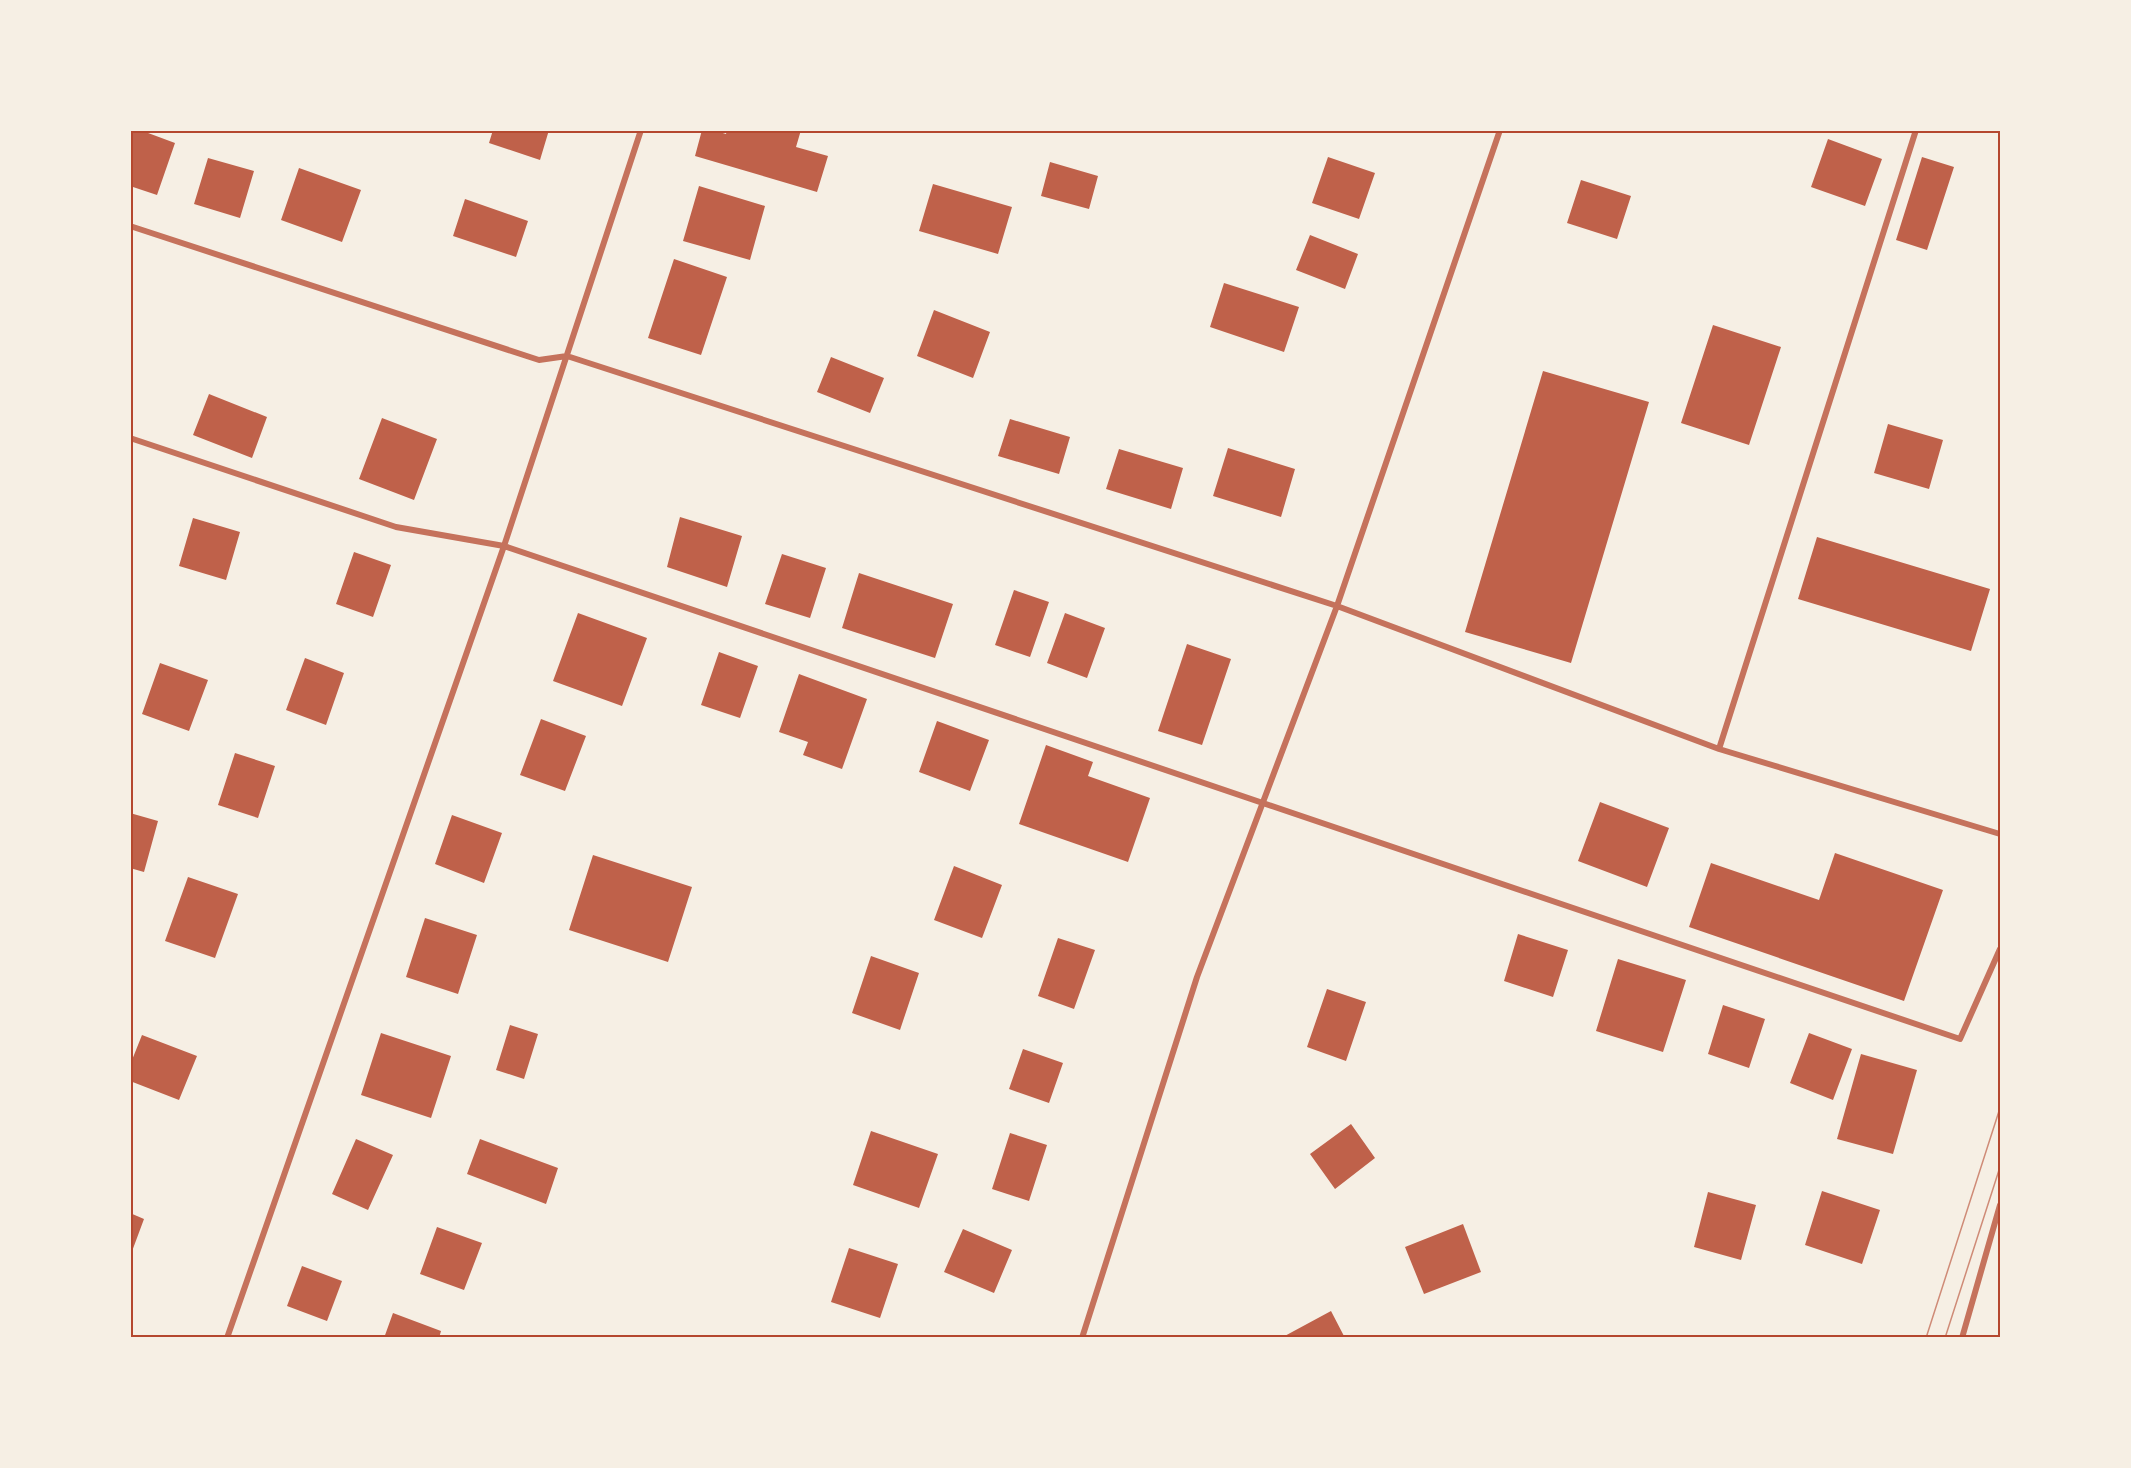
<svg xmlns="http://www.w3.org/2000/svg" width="2131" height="1468" viewBox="0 0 2131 1468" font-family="'Work Sans',sans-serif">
  <rect width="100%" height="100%" fill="#f6efe4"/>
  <path fill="#bf614a" d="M130,130H140L175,143L157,195L130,186Z
    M493,130H549L540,160L489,143Z
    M702,130H713L726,134L727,130H801L796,147L828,156L817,192L695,156Z
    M1828,139L1882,159L1865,206L1811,187Z
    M1328,157L1375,173L1359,219L1312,203Z
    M1922,157L1954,167L1927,250L1896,240Z
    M208,158L254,171L240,218L194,204Z
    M1050,162L1098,176L1089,209L1041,196Z
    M299,168L361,190L342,242L281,220Z
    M1581,180L1631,196L1617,239L1567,223Z
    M933,184L1012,207L998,254L919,231Z
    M699,186L765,206L750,260L683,241Z
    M465,199L528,221L516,257L453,236Z
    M1310,235L1358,254L1345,289L1296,270Z
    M674,259L727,277L701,355L648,338Z
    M1224,283L1299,307L1284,352L1210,327Z
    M934,310L990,332L973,378L917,356Z
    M1713,325L1781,347L1749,445L1681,423Z
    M831,357L884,378L870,413L817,392Z
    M1543,371L1649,402L1571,663L1465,632Z
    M209,394L267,417L252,458L193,435Z
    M382,418L437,439L414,500L359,479Z
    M1010,419L1070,437L1059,474L998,456Z
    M1888,424L1943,440L1929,489L1874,473Z
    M1228,448L1295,469L1281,517L1213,496Z
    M1119,449L1183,468L1171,509L1106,489Z
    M680,517L742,536L727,587L667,567Z
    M193,518L240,532L226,580L179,566Z
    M1817,537L1990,589L1971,651L1798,599Z
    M354,552L391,565L373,617L336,604Z
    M782,554L826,568L810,618L765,604Z
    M859,573L953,604L935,658L842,628Z
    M1014,590L1049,602L1030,657L995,645Z
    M578,613L647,638L622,706L553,681Z
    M1065,613L1105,628L1087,678L1047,663Z
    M1187,644L1231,659L1202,745L1158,731Z
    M719,652L758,666L740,718L701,705Z
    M305,658L344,673L326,725L286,710Z
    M160,663L208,680L189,731L142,714Z
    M799,674L867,699L842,769L803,755L808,742L779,732Z
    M541,719L586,736L565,791L520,775Z
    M937,721L989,740L970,791L919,772Z
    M1046,745L1093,762L1088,776L1150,798L1128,862L1019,824Z
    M235,753L275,766L258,818L218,805Z
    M1600,802L1669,828L1647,887L1578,861Z
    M130,813L158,821L144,872L130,868Z
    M452,815L502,833L484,883L435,864Z
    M1835,853L1943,890L1904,1001L1689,927L1711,863L1819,900Z
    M593,855L692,887L668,962L569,930Z
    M954,866L1002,885L982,938L934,920Z
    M188,877L238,894L215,958L165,941Z
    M425,918L477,935L458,994L406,977Z
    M1518,934L1568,950L1553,997L1504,981Z
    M1058,938L1095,950L1074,1009L1038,996Z
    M871,956L919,973L900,1030L852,1013Z
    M1618,959L1686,980L1663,1052L1596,1031Z
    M1327,989L1366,1002L1346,1061L1307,1047Z
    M1723,1005L1765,1019L1749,1068L1708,1054Z
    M510,1025L538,1034L524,1079L496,1070Z
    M381,1033L451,1056L431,1118L361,1095Z
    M1809,1033L1852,1049L1833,1100L1790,1083Z
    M142,1035L197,1056L179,1100L130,1081V1065Z
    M1023,1049L1063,1063L1049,1103L1009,1089Z
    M1861,1054L1917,1070L1893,1154L1837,1139Z
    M1351,1124L1375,1158L1335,1189L1310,1154Z
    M871,1131L938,1154L919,1208L853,1185Z
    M1010,1133L1047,1145L1029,1201L992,1189Z
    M356,1139L393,1155L368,1210L332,1194Z
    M480,1139L558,1168L546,1204L467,1174Z
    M1822,1191L1880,1210L1862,1264L1805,1245Z
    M1708,1192L1756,1205L1741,1260L1694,1247Z
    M130,1213L144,1219L131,1254H130Z
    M1463,1224L1481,1272L1424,1294L1405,1247Z
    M437,1227L482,1243L464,1290L420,1274Z
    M963,1229L1012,1250L994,1293L944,1272Z
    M849,1248L898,1264L880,1318L831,1302Z
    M302,1266L342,1281L327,1321L287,1306Z
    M1331,1311L1345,1338H1281Z
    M393,1313L441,1331L439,1338H384Z"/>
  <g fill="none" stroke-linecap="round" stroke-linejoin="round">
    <path stroke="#c5725c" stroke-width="6" d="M130,226L539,360L567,356L1337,606L1719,749L2000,834
      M130,438L396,527L504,546L1960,1039L2000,949
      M1719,749L1916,130
      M227,1338L504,546L641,130
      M1082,1338L1197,977L1337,606L1500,130
      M1962,1338L2000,1205"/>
    <path stroke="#cf8b77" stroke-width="1.5" d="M1926,1338L2000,1108
      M1945,1338L2000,1167"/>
  </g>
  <rect width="2131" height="1468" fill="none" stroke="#f6efe4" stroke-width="264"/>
  <rect x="132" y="132" width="1867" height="1204" fill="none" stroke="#b5482f" stroke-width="2"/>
</svg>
